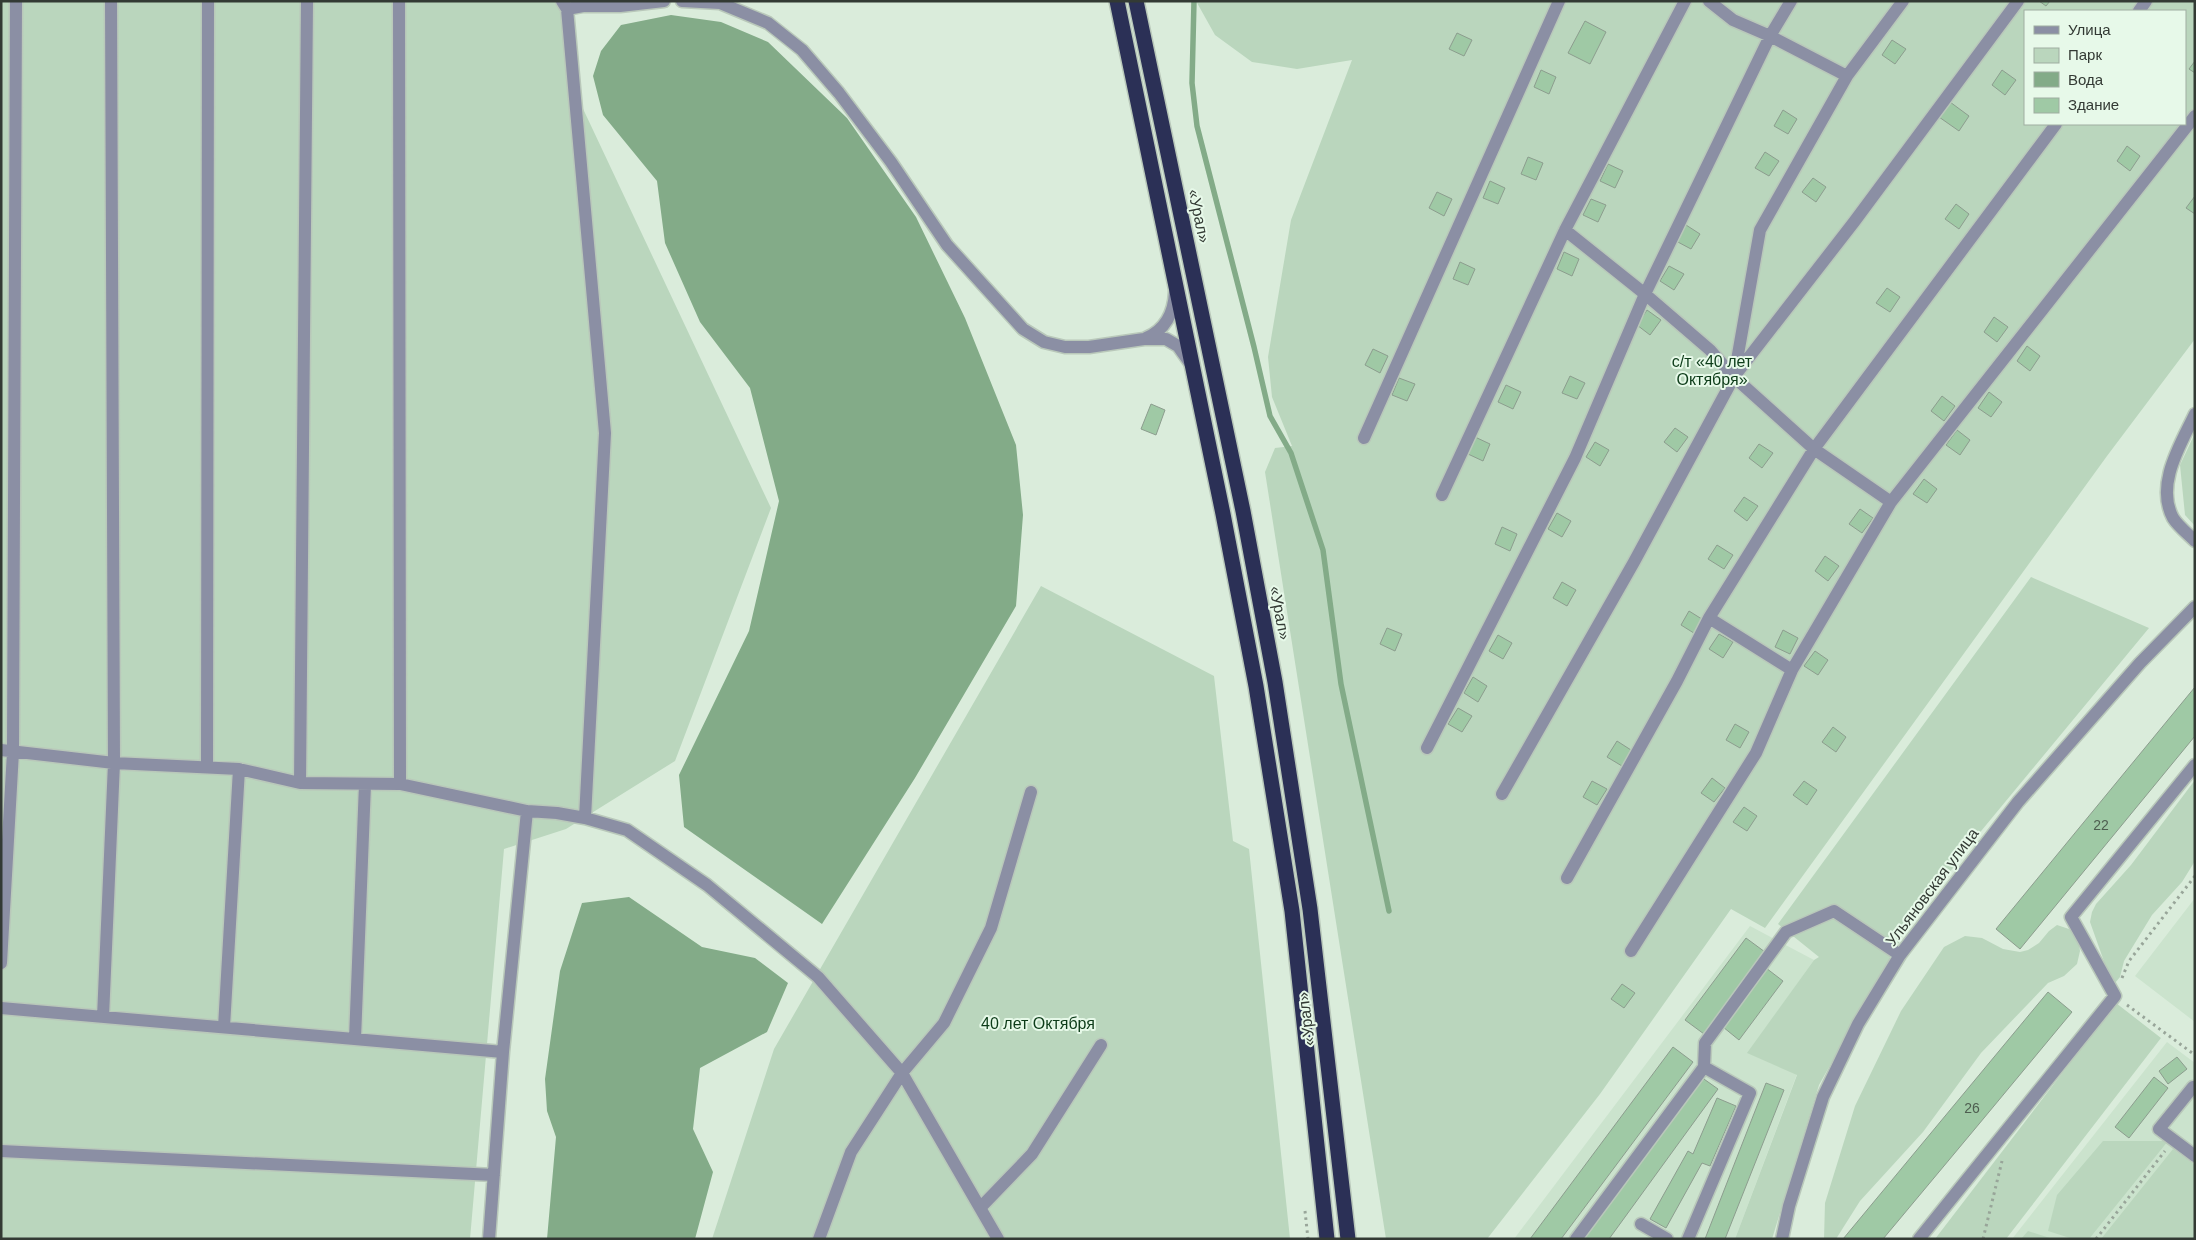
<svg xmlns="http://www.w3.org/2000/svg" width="2196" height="1240" viewBox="0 0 2196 1240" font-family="Arial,sans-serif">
  <rect width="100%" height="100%" fill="#daecdb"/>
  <path fill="#cbe3cd" d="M2195,898V1022L2135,976Z
    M1750,926L1814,960L1748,1053L1797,1074L1735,1239H1514Z
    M2167,1042L2195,1063V1239H2012Z"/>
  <path fill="#bad6bd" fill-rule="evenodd" d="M1,1H561L569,79L771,508L675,761L566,829L504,849L470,1239H1Z
    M1196,1H2195V339L2107,456L1765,928L1731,909L1600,1094L1487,1239H1386L1265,472L1275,448L1292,446L1272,397L1268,357L1291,220L1352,60L1297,69L1252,62L1215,35ZM2025,11H2185V124H2025Z
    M2195,433V526L2185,515L2180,465Z
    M2031,577L2149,628L1977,836L1906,930L1819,1085L1772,1239H1735L1797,1075L1747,1053L1814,960L1819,957L1778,924Z
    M1041,586L1214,676L1233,841L1249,849L1290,1239H712L774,1049Z
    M2195,780V861L2182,882L2152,915L2124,961L2120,977L2115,983L2111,981L2090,922L2092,912L2096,904L2131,865Z
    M2057,925L2069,929L2078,937L2080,951L2077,964L2064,976L2048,983L1981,1053L1923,1132L1860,1201L1836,1239H1824L1825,1203L1855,1106L1901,1011L1944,947L1965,936L1982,938L2003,949L2020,952L2028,950L2039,943L2049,931Z
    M2116,1003L2161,1038L2006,1239H1935Z
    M2103,1141H2168L2089,1239H2073L2048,1231L2057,1195Z
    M2173,1149L2195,1165V1239H2101Z
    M2028,1231L2053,1239H2021Z"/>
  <path fill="#83ab88" d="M671,15L721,22L768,42L847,118L916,217L965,318L1016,445L1023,515L1016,606L915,778L822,924L684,827L679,775L749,631L779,501L750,388L700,322L665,243L657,181L603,115L593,76L601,51L621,25Z
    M629,897L702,947L755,958L788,983L767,1032L700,1068L693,1129L713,1172L695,1239H547L556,1137L547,1111L545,1079L560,971L582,903Z"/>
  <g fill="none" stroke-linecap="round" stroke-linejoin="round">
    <path stroke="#83ab88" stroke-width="5.5" d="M1194,1L1192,83L1197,126L1254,347L1270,416L1291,453L1323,550L1341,684L1389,911"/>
  </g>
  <path fill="#9fc9a5" stroke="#8c9d8e" d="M2039,1H2050L2046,6Z
    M1585,21L1606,32L1590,64L1568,53Z
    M1457,33L1472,40L1464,56L1449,49Z
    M1892,40L1906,49L1895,64L1882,55Z
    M2195,61V73L2189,69Z
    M1541,70L1556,77L1549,94L1534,87Z
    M2002,70L2016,80L2005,95L1992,85Z
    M1950,102L1969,116L1959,131L1939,117Z
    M1783,110L1797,119L1788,134L1774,126Z
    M2127,146L2140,156L2130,171L2117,161Z
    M1765,152L1779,161L1769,176L1755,168Z
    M1528,157L1543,163L1536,180L1521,174Z
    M1608,164L1623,171L1615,188L1600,181Z
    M1813,178L1826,187L1816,202L1802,192Z
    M1490,181L1505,188L1498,204L1483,198Z
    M1437,192L1452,199L1444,216L1429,208Z
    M2195,196V214L2186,208Z
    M1591,199L1606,205L1598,222L1583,215Z
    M1956,204L1969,214L1959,229L1945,219Z
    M1686,225L1700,234L1691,249L1676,241Z
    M1564,252L1579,259L1572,276L1557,269Z
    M1460,262L1475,269L1468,285L1453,279Z
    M1669,266L1684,274L1674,290L1660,281Z
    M1887,288L1900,297L1890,312L1876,303Z
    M1647,310L1661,320L1650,335L1637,325Z
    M1994,317L2008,327L1997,342L1984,332Z
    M2027,346L2040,356L2030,371L2017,361Z
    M1373,349L1388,356L1380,373L1365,365Z
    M1570,376L1585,383L1577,399L1562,393Z
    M1399,378L1415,384L1407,401L1392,395Z
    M1506,385L1521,392L1513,409L1498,402Z
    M1989,392L2002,402L1991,417L1978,408Z
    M1942,396L1955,406L1944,421L1931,411Z
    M1151,404L1165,410L1156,435L1141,429Z
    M1675,428L1688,437L1677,452L1664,442Z
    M1957,430L1970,440L1960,455L1946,445Z
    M1475,437L1490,444L1483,461L1468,454Z
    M1595,442L1609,450L1600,466L1586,457Z
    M1759,444L1773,453L1762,468L1749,458Z
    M1924,479L1937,489L1927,503L1913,494Z
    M1744,497L1758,506L1747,521L1734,511Z
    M1860,509L1873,518L1862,533L1849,524Z
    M1557,513L1571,521L1562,537L1548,529Z
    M1502,527L1517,534L1510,551L1495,544Z
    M1717,545L1733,555L1724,569L1708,559Z
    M1825,556L1839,566L1828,581L1815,571Z
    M1562,582L1576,590L1567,606L1553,598Z
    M1689,611L1705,621L1697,635L1681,625Z
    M1387,628L1402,634L1395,651L1380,644Z
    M1783,630L1798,638L1790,654L1775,647Z
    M1719,634L1733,642L1723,658L1709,649Z
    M1498,635L1512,643L1503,659L1489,651Z
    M1815,651L1828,660L1818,675L1804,666Z
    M1473,677L1487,686L1478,702L1464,693Z
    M2195,687V736L2020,949L1996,929Z
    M1458,708L1472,716L1462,732L1448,724Z
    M1735,724L1749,732L1740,748L1726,740Z
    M1833,727L1846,737L1836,752L1822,742Z
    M1617,741L1631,750L1622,766L1607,757Z
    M1712,778L1725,788L1714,802L1701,793Z
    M1592,781L1607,789L1597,805L1583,797Z
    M1804,781L1817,790L1807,805L1793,795Z
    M1744,807L1757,816L1747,831L1733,822Z
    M1746,938L1765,952L1704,1034L1685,1020Z
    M1766,968L1783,981L1739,1040L1723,1027Z
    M1622,984L1635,993L1624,1008L1611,999Z
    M2048,992L2072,1012L1979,1124L1883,1239H1843Z
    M1673,1047L1693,1062L1561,1239H1530Z
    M2177,1057L2187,1069L2168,1084L2159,1071Z
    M1701,1077L1718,1089L1609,1239H1584Z
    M2154,1077L2168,1088L2129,1138L2115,1127Z
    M1766,1083L1784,1090L1725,1239H1705Z
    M1717,1098L1736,1106L1710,1166L1702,1163L1666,1228L1650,1219L1688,1151L1693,1154Z"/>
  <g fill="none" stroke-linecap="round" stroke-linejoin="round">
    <defs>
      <path id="minor" d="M399,1L400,784
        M562,1L567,9L605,433L585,818
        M682,1L720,3L768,23L802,50L839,93L891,162L947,245L1023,329L1044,342L1065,347H1089L1144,339H1166L1178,346L1190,363
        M1709,1L1733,20L1770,36L1847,76
        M567,9L583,6H620L664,1
        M2139,11L2146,1
        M1565,230L1645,294L1710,350L1734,377L1814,449L1891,502
        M1146,338C1165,330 1174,313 1175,292
        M1736,374L1854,222L2018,1
        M2195,414C2181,444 2155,484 2173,518C2178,526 2188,534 2195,541
        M1364,438L1559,1
        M1442,495L1565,230L1685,1
        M1709,618L1792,670
        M1427,748L1575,458L1645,294L1770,36L1791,1
        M1,750L114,763L239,769L300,783L400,784L527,811L557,813L585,818L627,830L707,885L818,977L902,1073L998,1239
        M207,766L208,1
        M300,783L307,1
        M1502,794L1634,562L1734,377L1760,230L1847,76L1903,1
        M1567,878L1677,681L1709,618L1814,449L2056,124
        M1631,951L1756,753L1792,670L1891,502L2195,116
        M1,963L13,752L16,1
        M1,1008L503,1052
        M103,1017L114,763L111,1
        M224,1027L239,769
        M355,1039L365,784
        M2193,1087L2159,1129L2195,1156
        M1,1151L494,1175
        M980,1208L1032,1154L1101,1045
        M1641,1224L1667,1239
        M489,1239L503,1052L527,811
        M819,1239L851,1152L902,1073L944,1023L991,928L1031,792
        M1576,1239L1704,1067L1705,1043L1786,932L1834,911L1900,955
        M1688,1239L1750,1093L1704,1067
        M1782,1239L1789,1206L1823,1097L1858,1024L1900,955L2018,802L2140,663L2195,607
        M1919,1239L2115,996L2071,917L2195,765"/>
      <path id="highway" d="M1117,1L1223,514L1256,686L1292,911L1327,1239
        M1136,1L1243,511L1275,682L1310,909L1348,1239"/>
    </defs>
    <use href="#minor" stroke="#b9c8ba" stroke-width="15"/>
    <use href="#highway" stroke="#b9c8ba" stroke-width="18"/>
    <path stroke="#98a599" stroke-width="3" stroke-dasharray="2.5 4" stroke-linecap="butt" d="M2122,978L2129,961L2195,876
      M2127,1005L2195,1055
      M1305,1211L1308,1239
      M1983,1239L2002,1161
      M2096,1239L2165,1151"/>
    <use href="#minor" stroke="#8b8fa4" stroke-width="12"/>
    <use href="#highway" stroke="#2b3056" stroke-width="15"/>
  </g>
  <g text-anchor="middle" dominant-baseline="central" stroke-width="4" stroke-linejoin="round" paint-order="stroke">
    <g font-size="14" fill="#4e5e50">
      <text x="2101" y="825">22</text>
      <text x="1972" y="1108">26</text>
    </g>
    <g font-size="16" fill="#333a34" stroke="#e7f9e9">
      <text transform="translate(1199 216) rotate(78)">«Урал»</text>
      <text transform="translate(1280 613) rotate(79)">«Урал»</text>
      <text transform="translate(1932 887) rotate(-53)">Ульяновская улица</text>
      <text transform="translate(1306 1019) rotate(-97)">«Урал»</text>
    </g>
    <g font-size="16" fill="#0d3c19" stroke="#e7f9e9">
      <text x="1712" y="361">с/т «40 лет<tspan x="1712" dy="18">Октября»</tspan></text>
      <text x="1038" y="1023">40 лет Октября</text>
    </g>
  </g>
  <rect width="2196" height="1240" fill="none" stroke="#333a34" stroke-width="5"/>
  <rect x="2024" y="10" width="162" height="115" fill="#e7f9e9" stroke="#9fada1"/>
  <rect x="2034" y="26" width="25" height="8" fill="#8b8fa4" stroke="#9fada1"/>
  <text x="2068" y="35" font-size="15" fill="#333a34">Улица</text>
  <rect x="2034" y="48" width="25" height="15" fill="#bad6bd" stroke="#9fada1"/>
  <text x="2068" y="60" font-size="15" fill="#333a34">Парк</text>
  <rect x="2034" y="72" width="25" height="15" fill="#83ab88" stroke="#9fada1"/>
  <text x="2068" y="85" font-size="15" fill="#333a34">Вода</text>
  <rect x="2034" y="98" width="25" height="15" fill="#9fc9a5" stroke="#9fada1"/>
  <text x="2068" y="110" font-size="15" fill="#333a34">Здание</text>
</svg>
